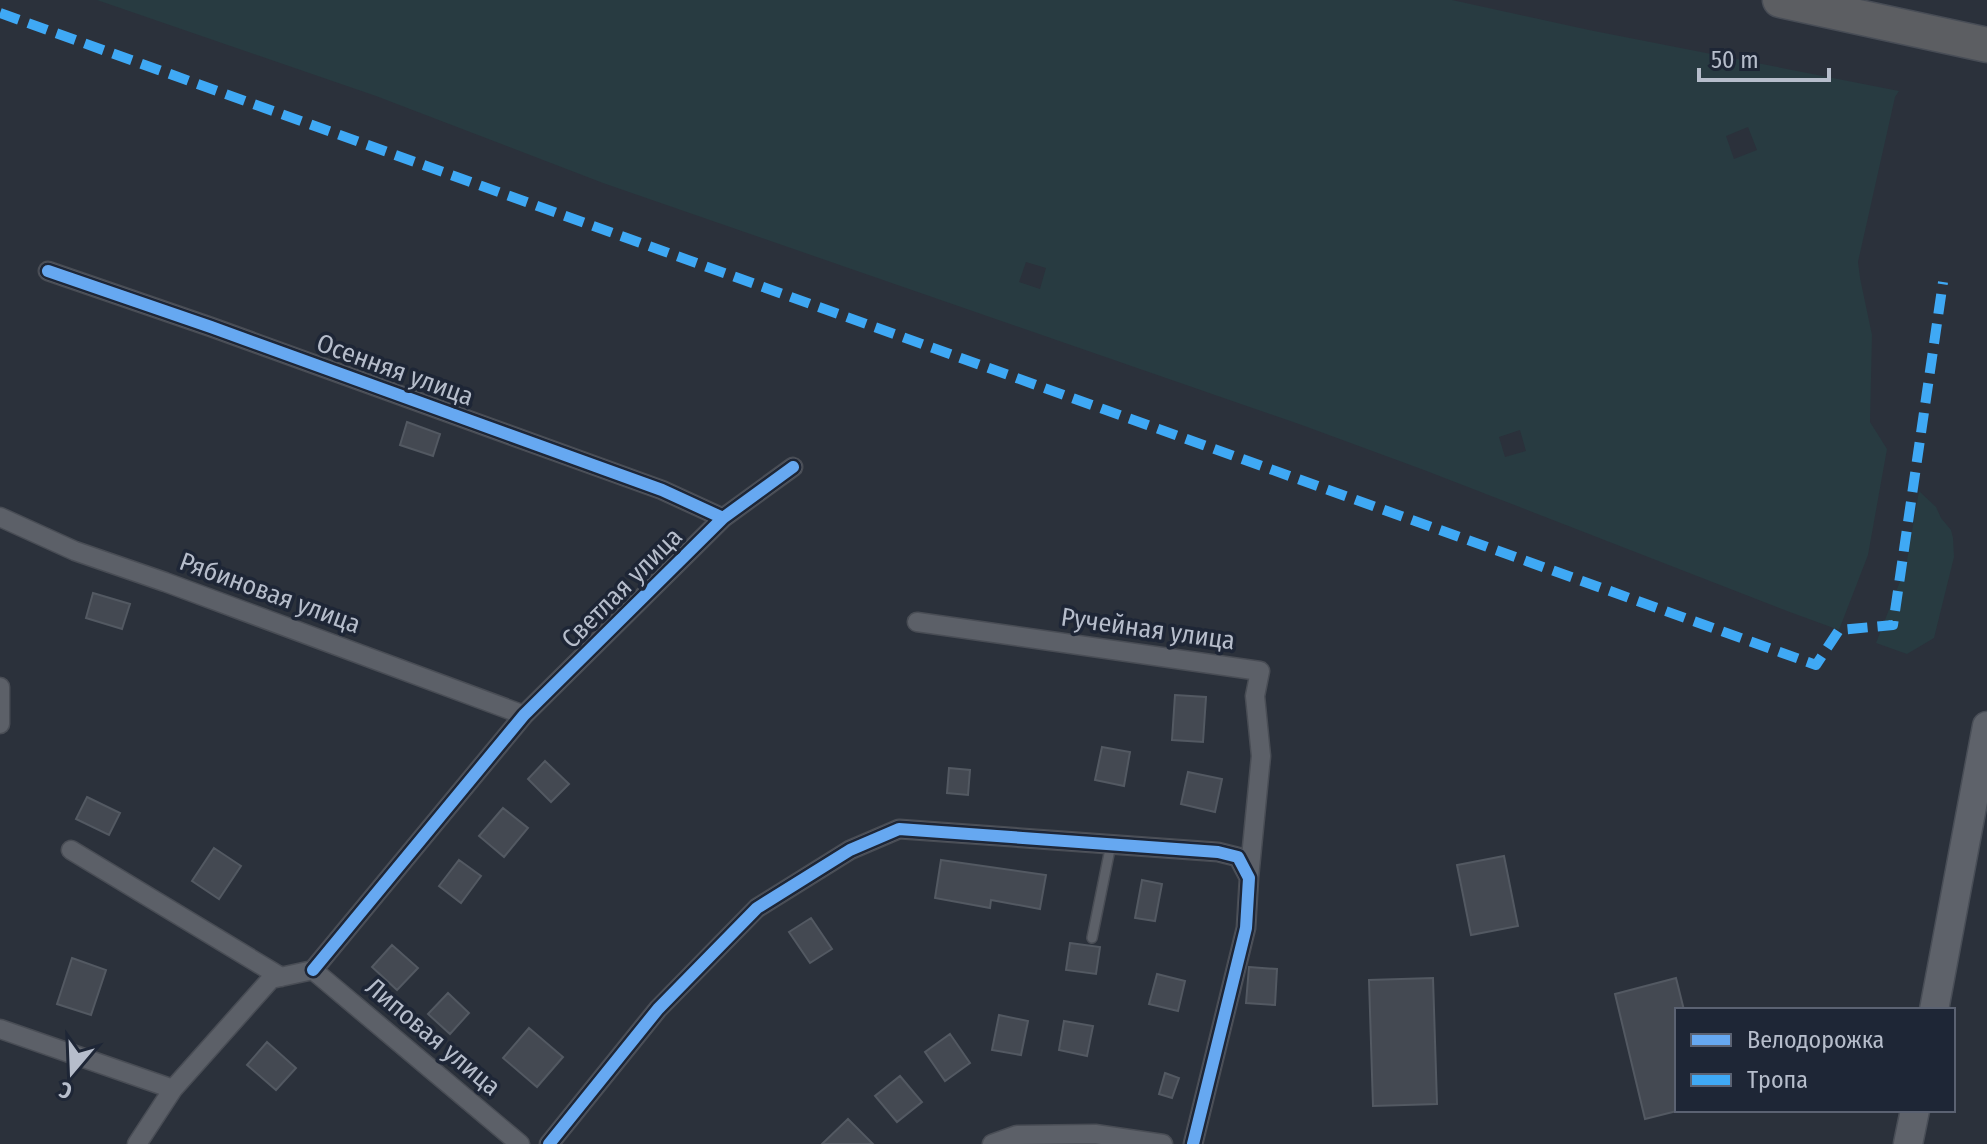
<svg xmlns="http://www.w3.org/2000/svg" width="1987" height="1144" viewBox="0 0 1987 1144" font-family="'Fira Sans Condensed',sans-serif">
  <rect width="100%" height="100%" fill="#2b313b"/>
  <path fill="#283b41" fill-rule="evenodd" d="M97,0H1452L1589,30L1899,91L1895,97L1858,262L1860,278L1872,335L1870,422L1887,449L1868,555L1839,630L1787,611L1424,470L1299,424L603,183L376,96ZM1748,127L1757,150L1734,159L1726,136ZM1026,262L1046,268L1040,289L1019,282ZM1520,430L1526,451L1505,457L1499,437Z
    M1919,491L1936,507L1941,518L1951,530L1953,538L1954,557L1934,638L1907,654L1876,643L1906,566Z"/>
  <path fill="#444952" stroke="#535962" stroke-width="2" d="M407,422L440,434L433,456L400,445Z
    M93,593L130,604L122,629L86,618Z
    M1175,695L1206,697L1203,742L1172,740Z
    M1102,747L1130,752L1124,786L1095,780Z
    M545,761L569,784L551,802L528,779Z
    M949,768L970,770L968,795L947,793Z
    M1188,772L1222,779L1215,812L1181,804Z
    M87,797L120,813L109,835L76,819Z
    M503,808L528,828L504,857L479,836Z
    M214,848L241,866L219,899L192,881Z
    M1504,856L1518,926L1471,935L1457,865Z
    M459,860L481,876L461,903L439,886Z
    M941,860L1046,875L1040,909L991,900L990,908L935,898Z
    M1142,880L1162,884L1155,921L1135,918Z
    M811,918L832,949L810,963L789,932Z
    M1070,943L1100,947L1096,974L1066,970Z
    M392,945L418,968L397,990L372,967Z
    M72,958L106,970L91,1015L57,1004Z
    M1249,967L1277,969L1275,1005L1246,1003Z
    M1157,974L1185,981L1178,1011L1149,1004Z
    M1433,978L1437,1104L1373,1106L1369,980Z
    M1676,978L1684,1010H1677V1111L1645,1119L1615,994Z
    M448,993L469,1013L450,1034L428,1014Z
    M999,1015L1028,1021L1021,1055L992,1050Z
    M1064,1021L1093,1026L1087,1056L1059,1050Z
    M529,1028L563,1057L537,1087L503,1058Z
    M950,1034L970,1063L945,1081L925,1052Z
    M267,1042L296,1068L276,1090L247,1065Z
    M1165,1073L1179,1078L1172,1098L1159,1094Z
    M900,1076L922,1102L897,1122L875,1096Z
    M848,1119L873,1144H822Z"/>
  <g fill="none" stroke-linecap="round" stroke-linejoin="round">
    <defs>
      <path id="lane" d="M1092,938L1111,844"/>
      <path id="street" d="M48,271L211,327L662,490L723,518
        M0,517L75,551L165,582L524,715
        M917,622L1260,671L1255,696L1261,756L1249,878
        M0,687V724
        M71,850L281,977
        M313,970L524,715L723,518L793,467
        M313,970L520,1144
        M0,1029L173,1089
        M137,1144L173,1089L271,979L313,970
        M549,1144L658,1009L757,908L850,850L899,829L1218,852L1238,857L1249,878L1246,928L1193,1144
        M992,1144L1017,1135L1095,1134L1163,1144"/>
      <path id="primary" d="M1934,1010L1987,726
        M1908,1144L1915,1110"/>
      <path id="highway" d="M1780,0L1987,45"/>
    </defs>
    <use href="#lane" stroke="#494d55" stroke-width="12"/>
    <use href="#street" stroke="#494d55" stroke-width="21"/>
    <use href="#primary" stroke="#494e57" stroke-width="31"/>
    <use href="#highway" stroke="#484d56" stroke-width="37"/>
    <use href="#lane" stroke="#5c6068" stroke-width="9"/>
    <use href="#street" stroke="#5c6068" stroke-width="18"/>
    <use href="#primary" stroke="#5e626a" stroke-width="28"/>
    <use href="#highway" stroke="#5c5e62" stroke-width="34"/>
    <path stroke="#3fa9f5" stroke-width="10" stroke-dasharray="20 10" stroke-linecap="butt" d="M0,13L1816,665L1839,630L1893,625L1943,282"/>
    <defs>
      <path id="cycleway" d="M48,271L211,327L662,490L723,518
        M313,970L524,715L723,518L793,467
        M549,1144L658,1009L757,908L850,850L899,829L1218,852L1238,857L1249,878L1246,928L1193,1144"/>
    </defs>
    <use href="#cycleway" stroke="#1e2636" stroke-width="17"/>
    <use href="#cycleway" stroke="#66a8f1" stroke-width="12"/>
  </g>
  <g text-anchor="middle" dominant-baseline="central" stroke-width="7" stroke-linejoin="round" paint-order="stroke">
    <g font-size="26" fill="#b6bdcb" stroke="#1e2636">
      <text transform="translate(395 370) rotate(20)">Осенняя улица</text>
      <text transform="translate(622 588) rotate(-45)">Светлая улица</text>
      <text transform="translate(270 593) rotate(20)">Рябиновая улица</text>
      <text transform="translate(1148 629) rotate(8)">Ручейная улица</text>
      <text transform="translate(433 1037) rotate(40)">Липовая улица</text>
    </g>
  </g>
  <rect x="1675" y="1008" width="280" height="104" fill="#1e2636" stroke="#5b6272" stroke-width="2"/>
  <rect x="1691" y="1034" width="40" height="12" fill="#66a8f1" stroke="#5b6272" stroke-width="2"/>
  <text x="1747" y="1048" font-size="24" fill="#b6bdcb">Велодорожка</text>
  <rect x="1691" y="1074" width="40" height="12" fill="#3fa9f5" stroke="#5b6272" stroke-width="2"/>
  <text x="1747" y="1088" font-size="24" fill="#b6bdcb">Тропа</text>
  <g transform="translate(72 1072) rotate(199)" stroke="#1e2636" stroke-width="6" paint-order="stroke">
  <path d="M0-6L14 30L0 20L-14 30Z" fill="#b6bdcb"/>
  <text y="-12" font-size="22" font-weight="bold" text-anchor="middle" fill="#b6bdcb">С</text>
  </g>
  <path d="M1699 68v12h130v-12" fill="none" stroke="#b6bdcb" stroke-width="4"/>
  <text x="1711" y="68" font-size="24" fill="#b6bdcb" stroke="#1e2636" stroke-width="6" paint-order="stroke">50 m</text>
</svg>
